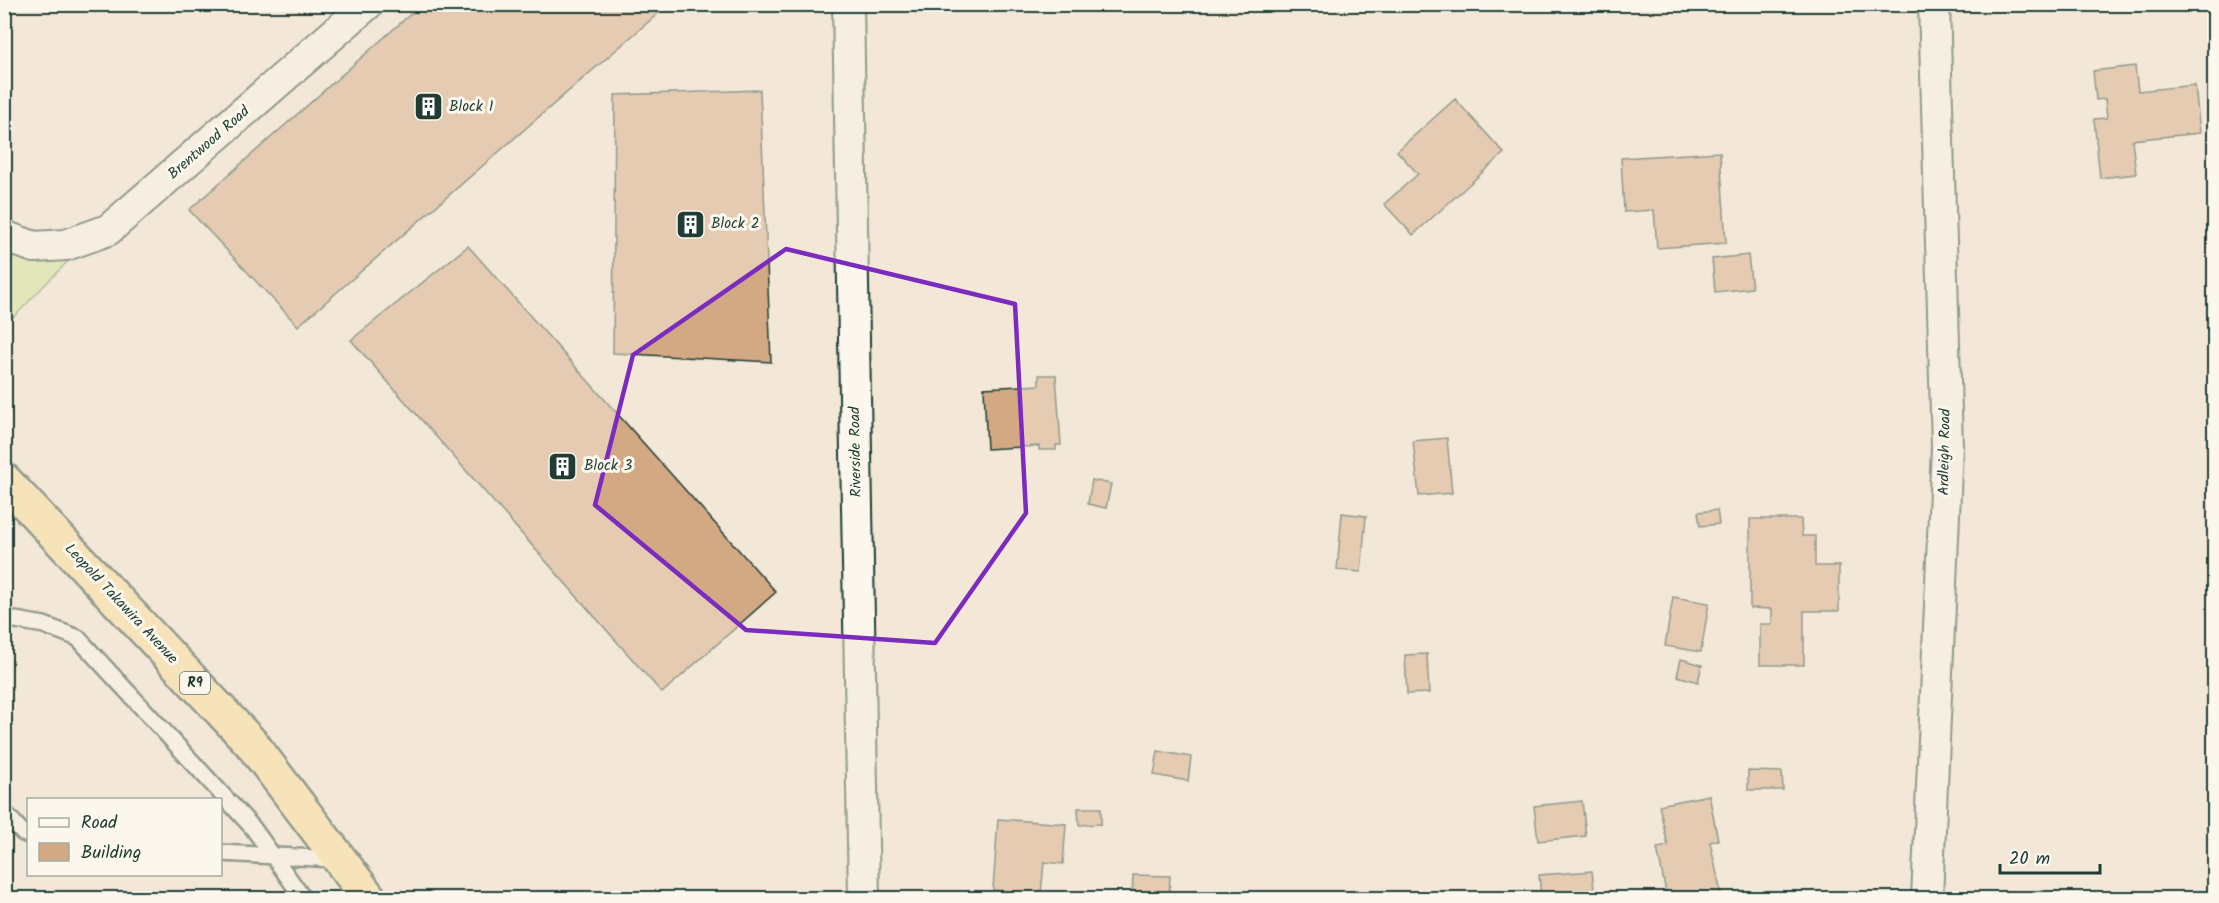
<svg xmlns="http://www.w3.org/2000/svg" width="2219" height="903" viewBox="0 0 2219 903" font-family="Kalam,sans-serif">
  <rect width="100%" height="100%" fill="#f3e7d7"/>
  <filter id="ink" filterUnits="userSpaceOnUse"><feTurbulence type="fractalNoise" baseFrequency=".0167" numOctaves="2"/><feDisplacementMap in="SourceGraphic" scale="12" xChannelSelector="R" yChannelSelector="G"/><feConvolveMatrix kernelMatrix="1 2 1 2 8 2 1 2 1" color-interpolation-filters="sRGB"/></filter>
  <g filter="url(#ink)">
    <path fill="#d1e599" stroke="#789166" stroke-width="1.5" d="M5,249L32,258L68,261L5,326Z"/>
    <path fill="#d3a984" stroke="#1f3d34" stroke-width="1.5" d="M422,4H669L298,326L189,210Z
      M2135,66L2138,91L2195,85L2200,133L2132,140L2136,174L2100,178L2094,119L2107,118L2105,99L2096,100L2093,71Z
      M760,90L771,362L613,353L615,95Z
      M1455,99L1504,153L1413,235L1384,204L1418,174L1397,151Z
      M2211,115H2214V146L2210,145Z
      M1720,152L1726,243L1657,248L1654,210L1624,212L1621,158Z
      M468,246L776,592L662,693L351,340Z
      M1748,255L1752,288L1715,292L1712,259Z
      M1039,375H1056L1061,445H1056V450H1039V446L987,449L984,388L1039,385Z
      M1447,438L1452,493L1419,496L1413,441Z
      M1092,480L1111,484L1106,508L1088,504Z
      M1717,510L1719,524L1700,526L1698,512Z
      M1342,513L1366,516L1361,572L1337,570Z
      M1750,519H1801L1802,536H1815V566H1839V611H1804V665H1760V624H1772V609L1750,608Z
      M1673,597L1709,603L1701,652L1665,646Z
      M1427,654L1429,693L1407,694L1405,655Z
      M1681,659L1702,665L1698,682L1677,676Z
      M1158,751L1191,757L1188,781L1154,775Z
      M1748,771L1782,772L1783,790H1748Z
      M1709,795L1718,840L1710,842L1722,898H1658L1667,897L1657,848L1668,846L1659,805Z
      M1582,801L1586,836L1538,841L1534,806Z
      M1078,808H1101V824L1079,825Z
      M998,819L1066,824L1063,864L1044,862L1041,894L993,890Z
      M1592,871L1595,898H1541L1539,875Z
      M1133,875L1170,876L1169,898H1132Z"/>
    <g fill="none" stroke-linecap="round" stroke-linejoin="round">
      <defs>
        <path id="service" d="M4,618L44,625L78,638L253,828L303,898
          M4,812L23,833L28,835
          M220,853L336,859"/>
        <path id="minor" d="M848,4L864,898
          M4,236L34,247L66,245L108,230L368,4
          M1927,898L1947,447L1934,4"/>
        <path id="trunk" d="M4,480L252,744L369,898"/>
      </defs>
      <use href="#service" stroke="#1f3d34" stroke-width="20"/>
      <use href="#minor" stroke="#1f3d34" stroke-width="34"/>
      <use href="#trunk" stroke="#1f3d34" stroke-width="38"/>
      <use href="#service" stroke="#fbf7ec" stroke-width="15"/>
      <use href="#minor" stroke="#fbf7ec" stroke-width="30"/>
      <use href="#trunk" stroke="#fcde96" stroke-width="33"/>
    </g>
  </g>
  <path d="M0 0H2219V903H0ZM786,249L1015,304L1026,513L935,643L746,630L595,505L633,355Z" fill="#f3e7d7" fill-opacity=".55" fill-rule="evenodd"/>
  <path fill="none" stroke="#7b2cbf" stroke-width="4.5" stroke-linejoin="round" d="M786,249L1015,304L1026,513L935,643L746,630L595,505L633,355Z"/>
  <defs>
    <symbol id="building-square" viewBox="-11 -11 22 22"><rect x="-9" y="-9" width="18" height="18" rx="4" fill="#1f3d34" stroke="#fbf7ec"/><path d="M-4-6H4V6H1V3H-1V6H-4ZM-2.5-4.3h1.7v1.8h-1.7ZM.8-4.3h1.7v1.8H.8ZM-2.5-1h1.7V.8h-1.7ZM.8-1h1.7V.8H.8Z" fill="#fff"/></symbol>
  </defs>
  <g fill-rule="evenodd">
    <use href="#building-square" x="412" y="90" width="33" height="33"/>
    <use href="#building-square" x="674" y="208" width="33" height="33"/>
    <use href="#building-square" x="546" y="450" width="33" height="33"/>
  </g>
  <g text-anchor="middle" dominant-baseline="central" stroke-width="6" stroke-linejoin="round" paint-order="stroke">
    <rect fill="#fbf7ec" stroke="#61756b" stroke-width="1.5" x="180" y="672" width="30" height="22" rx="4.5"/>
    <g font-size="14" font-weight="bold" fill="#1f3d34">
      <text x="195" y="683">R9</text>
    </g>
    <g font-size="15" fill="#1f3d34" stroke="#fbf7ec" text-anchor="start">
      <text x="449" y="107">Block 1</text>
      <text x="711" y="224">Block 2</text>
      <text x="584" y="466">Block 3</text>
    </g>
    <g font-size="15" fill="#1f3d34" stroke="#fbf7ec">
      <text transform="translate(209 143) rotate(-41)">Brentwood Road</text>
      <text transform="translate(856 452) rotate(-91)">Riverside Road</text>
      <text transform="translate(1945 452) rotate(-89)">Ardleigh Road</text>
      <text transform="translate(121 604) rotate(47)">Leopold Takawira Avenue</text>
    </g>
  </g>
  <rect width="2219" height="903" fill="none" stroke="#fbf7ec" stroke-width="24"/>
  <rect x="12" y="12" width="2195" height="879" fill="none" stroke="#1f3d34" stroke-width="2" filter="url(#ink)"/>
  <rect x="27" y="798" width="195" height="78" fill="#fbf7ec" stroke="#a3ada2" stroke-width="1.5"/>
  <rect x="39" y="818" width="30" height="9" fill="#fbf7ec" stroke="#a3ada2" stroke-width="1.5"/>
  <text x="81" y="828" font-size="18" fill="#1f3d34">Road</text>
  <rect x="39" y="843" width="30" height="18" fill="#d3a984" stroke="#a3ada2" stroke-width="1.5"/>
  <text x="81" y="858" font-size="18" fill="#1f3d34">Building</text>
  <path d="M2000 864v9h100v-9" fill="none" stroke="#1f3d34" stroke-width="3"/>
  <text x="2009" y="864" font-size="18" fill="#1f3d34" stroke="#fbf7ec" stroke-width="4.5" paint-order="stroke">20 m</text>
</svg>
